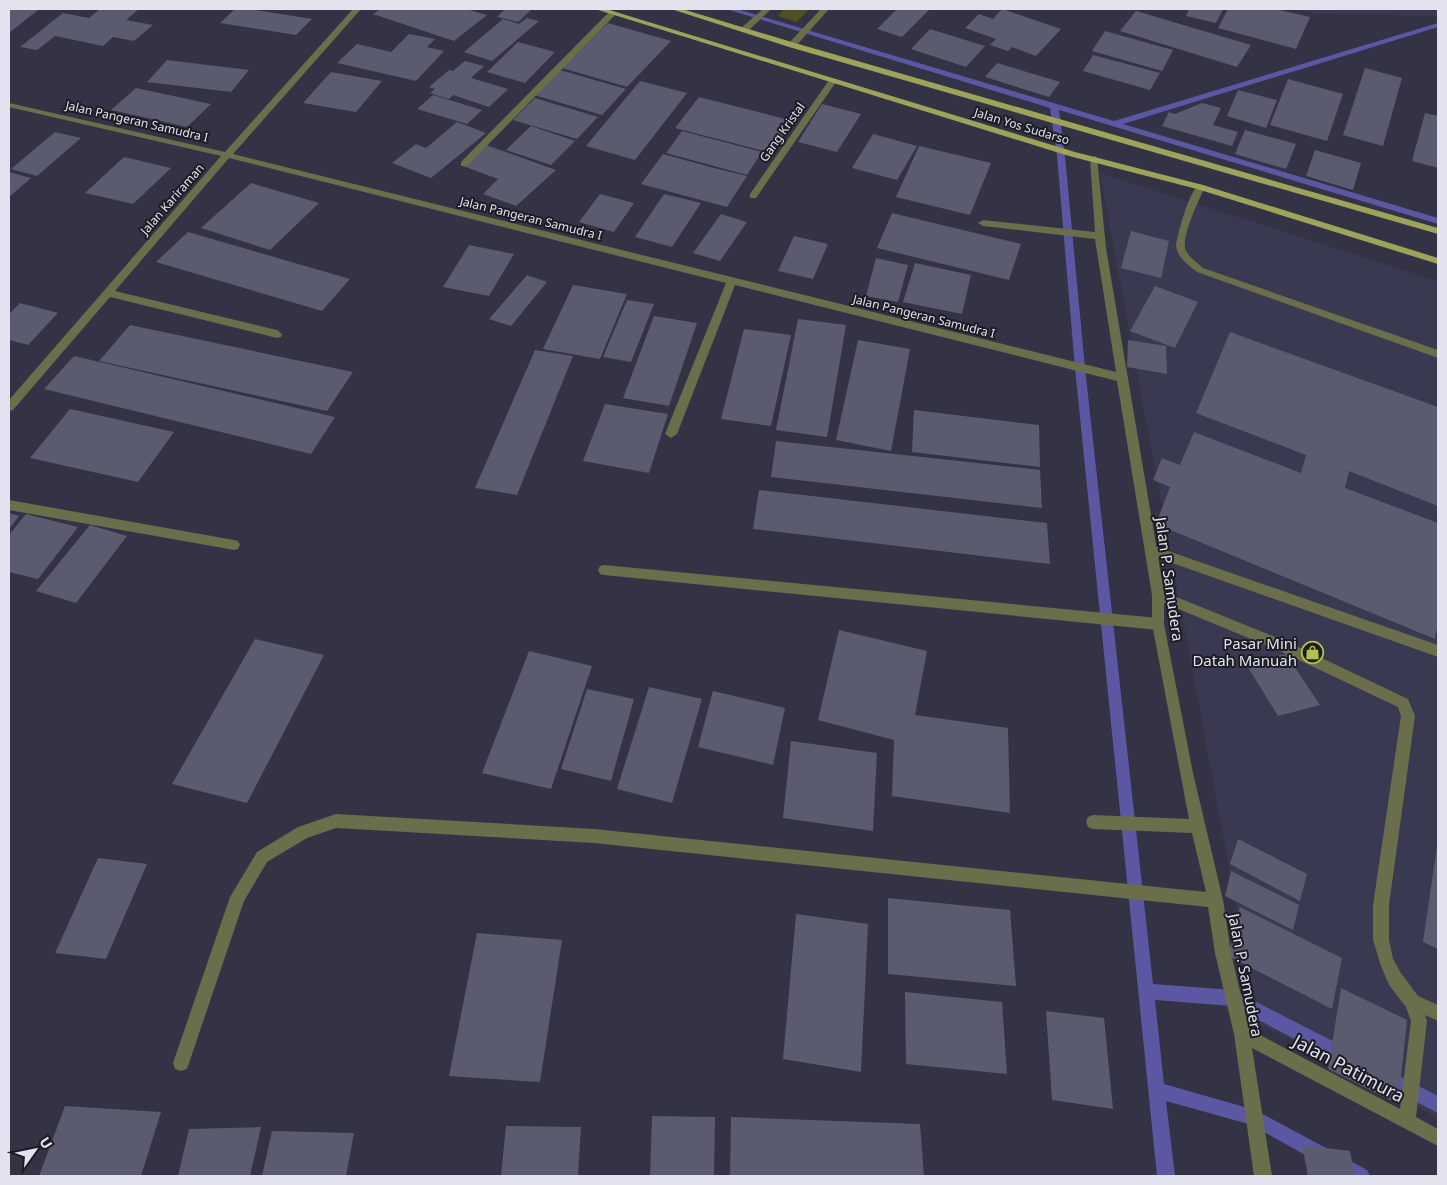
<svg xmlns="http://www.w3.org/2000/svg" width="1447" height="1185" viewBox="0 0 1447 1185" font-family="'Noto Sans',sans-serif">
  <rect width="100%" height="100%" fill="#333345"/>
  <path fill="#393952" d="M1295,9H1438V16L1317,14Z
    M1100,173L1438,281V1118L1258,1023Z"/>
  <path fill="#4e521f" d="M784,9H809L797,22L778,16Z"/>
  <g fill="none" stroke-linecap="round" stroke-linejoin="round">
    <path fill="#5b57a2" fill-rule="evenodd" d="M726,9H737L1114,121L1438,23V27L1123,124L1438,218V224L1059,110L1065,156L1085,368L1153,984L1233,990L1352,1051L1354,1057L1352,1063L1346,1065L1340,1063L1232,1006L1155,1000L1164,1084L1255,1110L1326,1148L1329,1154L1326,1160L1320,1163L1314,1160L1252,1125L1166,1101L1175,1176H1157L1075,368L1057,156L1050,108Z
      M1386,1069L1438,1096V1113L1380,1083L1378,1077L1380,1071Z
      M1339,1155L1367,1170L1370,1176C1355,1176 1337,1180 1330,1164L1333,1158Z"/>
  </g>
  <path fill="#5a5b6f" d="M9,9H29L38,10L9,33Z
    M100,9H139L126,20L153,25L134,41L113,37L103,46L55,36L37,50L20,47L63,13L89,18Z
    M235,9H249L312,19L296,35L220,23Z
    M381,9H466L487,15L454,41L373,14Z
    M505,9H532L518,22L497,17Z
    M897,9H930L902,37L877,29Z
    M1002,9L1061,29L1036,56L1012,47L1008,51L990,45L996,39L965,28L979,14L993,19Z
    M1189,9H1223L1216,23L1186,16Z
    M1228,9H1275L1310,17L1296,49L1218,28Z
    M1136,11L1251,45L1237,67L1120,31Z
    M527,18L539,21L492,61L464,52L503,19L519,24Z
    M608,23L671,41L627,87L562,68Z
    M930,29L985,46L966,67L911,49Z
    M1105,31L1173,50L1162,71L1092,51Z
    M409,34L435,39L427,47L444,51L416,81L337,63L357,44L391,52Z
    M518,42L555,52L525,83L487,72Z
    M1093,55L1160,73L1150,90L1083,71Z
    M167,60L249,70L231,92L147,82Z
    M465,61L484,66L471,78L508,89L489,107L453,95L449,99L430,93L435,89L429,87L449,70L453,71Z
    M997,63L1060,82L1049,97L985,77Z
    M1365,68L1402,78L1383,146L1343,135Z
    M560,70L626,89L602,115L534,95Z
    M331,72L382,81L356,112L303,103Z
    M1288,79L1343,94L1327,141L1270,125Z
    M640,81L687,93L635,160L586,146Z
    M136,88L211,104L187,127L111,110Z
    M1238,90L1277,100L1266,128L1227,116Z
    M433,95L482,110L467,124L417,109Z
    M699,97L793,121L772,153L675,128Z
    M535,98L598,117L577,139L513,120Z
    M1202,103L1221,108L1213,125L1238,132L1232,146L1162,126L1169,112L1175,114Z
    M822,104L861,114L837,152L798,142Z
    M1425,113L1438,116V168L1412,161Z
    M457,122L486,133L431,178L392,163L416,144L426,148Z
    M531,126L575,141L551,165L506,150Z
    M1245,130L1296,144L1286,169L1235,154Z
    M682,131L762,152L747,175L666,153Z
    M55,132L81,138L37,176L11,169Z
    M873,134L917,146L897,180L852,168Z
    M486,145L556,170L516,206L483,194L498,179L463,166Z
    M919,146L991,163L970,215L896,197Z
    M1315,150L1361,163L1353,190L1306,176Z
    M663,154L714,168L747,176L727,207L641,184Z
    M124,157L171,168L133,204L85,193Z
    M9,172L31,178L9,197Z
    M251,183L319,203L270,250L201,228Z
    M600,194L634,203L614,232L579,222Z
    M664,194L701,203L672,247L635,237Z
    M892,213L1021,244L1009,280L877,248Z
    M721,214L747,222L720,261L693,253Z
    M1131,231L1169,241L1161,278L1121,268Z
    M188,232L350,279L322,311L156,262Z
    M794,236L828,244L813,279L778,271Z
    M469,245L514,254L489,296L443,287Z
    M876,258L908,265L898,302L866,296Z
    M915,263L971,275L962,314L903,302Z
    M527,275L547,282L511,326L489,319Z
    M573,285L627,294L600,359L543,349Z
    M1155,286L1198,302L1175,348L1130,331Z
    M627,300L654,304L631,362L603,357Z
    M20,303L58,313L28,345L9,340V314Z
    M654,316L697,323L669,406L623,398Z
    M798,319L846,325L827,437L776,430Z
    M130,325L353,372L327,411L99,361Z
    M744,329L791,335L771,426L721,419Z
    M1230,332L1438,407V506L1349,471L1345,488L1438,523V623L1435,639L1156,524L1170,487L1153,480L1162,458L1180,465L1194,432L1301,473L1306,455L1196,413Z
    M858,340L910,349L891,451L836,440Z
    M1128,340L1166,346L1167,374L1127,367Z
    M535,350L573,356L517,495L475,488Z
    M74,356L335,417L311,454L44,389Z
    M605,404L668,414L649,473L583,461Z
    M70,409L174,432L138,482L30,458Z
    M914,410L1039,425L1040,467L912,452Z
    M776,441L1040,470L1042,508L771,477Z
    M759,490L1047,523L1050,564L753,529Z
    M9,513L19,516L9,529Z
    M26,514L78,527L38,579L9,572V535Z
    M90,525L127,536L76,603L36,591Z
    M839,630L927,651L915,715L1008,728L1010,813L892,796L894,740L818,720Z
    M255,639L324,655L247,803L172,784Z
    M529,651L592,666L551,789L482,773Z
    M1286,654L1320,705L1278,716L1246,664Z
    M649,687L702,699L672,803L617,789Z
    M587,689L634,699L611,781L561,769Z
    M713,691L785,708L773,765L698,747Z
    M791,741L877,753L873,831L783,818Z
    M1238,839L1307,874L1300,901L1230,864Z
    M1437,846H1438V949L1423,942Z
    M98,858L147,864L106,959L55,953Z
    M1231,871L1299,905L1293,930L1225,896Z
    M888,898L1010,910L1016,986L888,974Z
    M1240,907L1342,958L1332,1009L1228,956Z
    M796,914L868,924L861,1072L783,1059Z
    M477,933L562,940L540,1082L449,1076Z
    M1341,988L1407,1020L1398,1104L1328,1069Z
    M905,992L1002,1002L1007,1074L906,1064Z
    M1046,1011L1104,1018L1113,1109L1052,1100Z
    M65,1106L161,1112L141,1176H39Z
    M652,1116L715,1117L714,1176H650Z
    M731,1117L920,1124L924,1176H730Z
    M506,1126L581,1127L578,1176H501Z
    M261,1127L250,1176H178L189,1129Z
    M272,1131L354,1133L346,1176H262Z
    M1302,1145L1350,1151L1355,1176H1308Z"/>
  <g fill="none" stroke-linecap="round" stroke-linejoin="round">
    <path fill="#6a6e4a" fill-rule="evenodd" d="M1200,184L1205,187C1199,200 1180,238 1186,251C1190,258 1198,263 1203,268L1438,350V358L1197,272C1188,265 1177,257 1176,245C1178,232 1190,188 1200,184Z
      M1151,545L1438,645V657L1147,554L1145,550L1147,546Z
      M604,565L1158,618L1163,620L1164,624L1163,628L1158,630L604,575L600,574L598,570L600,566Z"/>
    <path fill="#6a6e4a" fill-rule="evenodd" d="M353,9H361L233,154L1116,372L1095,239L983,226L978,223L983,220L1095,232L1090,159L1094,156L1097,157L1106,248L1164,592L1290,643L1408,699L1415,716L1389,905V940L1393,959L1401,973L1418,996L1438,1005V1021L1425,1015L1427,1021L1416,1117L1438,1129V1146L1252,1048L1272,1176H1254L1234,1034L1215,953L1208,907L594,843L336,828L307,838L267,862L244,901L189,1063L187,1069L181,1071L175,1069L173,1063L230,897L257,852L298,827L336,814L594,829L1206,892L1192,833L1093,829L1088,827L1086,822L1088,817L1093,815L1189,819L1152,624V595L1117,381L735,285L677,434L671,438L665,434L726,283L229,158L115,291L277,330L282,334L281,337L277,338L110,297L13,410L9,411V400L221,156L9,107V103L225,152ZM1164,603L1280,651L1398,707L1401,716L1373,905V940L1381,966L1389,985L1406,1007L1411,1021L1400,1109L1249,1029L1231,953L1223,900L1193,773L1164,624Z
      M763,9H771L747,32H741V28Z
      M821,9H829L795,47H789V43Z
      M610,11L617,13L467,166H461V162Z
      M829,80L836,82L756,198H750V194Z
      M9,500L234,540L238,541L240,545L238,549L234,550L9,510Z"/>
    <path fill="#9da459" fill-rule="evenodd" d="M595,9H606L1075,152L1203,185L1438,258V264L1197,189L1069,156Z
      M671,9H682L795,43L1438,228V234L789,47Z"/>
  </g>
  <defs>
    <symbol id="shop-ring" viewBox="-11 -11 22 22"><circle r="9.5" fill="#1b1c24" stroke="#b8c147" stroke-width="1.5"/><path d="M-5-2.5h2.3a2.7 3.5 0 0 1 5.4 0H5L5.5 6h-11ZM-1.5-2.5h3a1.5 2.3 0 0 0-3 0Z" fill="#b8c147"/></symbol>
  </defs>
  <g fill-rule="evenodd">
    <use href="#shop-ring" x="1300" y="640" width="25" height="25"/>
  </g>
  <g text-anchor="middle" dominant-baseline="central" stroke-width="4" stroke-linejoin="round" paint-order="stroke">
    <g font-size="12" fill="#e3e3ef" stroke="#1b1c24">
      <text transform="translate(137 121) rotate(13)">Jalan Pangeran Samudra I</text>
      <text transform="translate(1022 126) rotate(17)">Jalan Yos Sudarso</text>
      <text transform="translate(782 132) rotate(-55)">Gang Kristal</text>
      <text transform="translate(172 199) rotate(-49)">Jalan Kariraman</text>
      <text transform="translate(531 218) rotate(14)">Jalan Pangeran Samudra I</text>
      <text transform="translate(924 316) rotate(14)">Jalan Pangeran Samudra I</text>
    </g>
    <g font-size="15" fill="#e3e3ef" stroke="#1b1c24">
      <text transform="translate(1170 579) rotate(82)">Jalan P. Samudera</text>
      <text transform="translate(1246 975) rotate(79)">Jalan P. Samudera</text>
    </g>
    <g font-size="15" fill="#e3e3ef" stroke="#1b1c24" text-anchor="end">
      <text x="1297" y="643">Pasar Mini<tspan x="1297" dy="17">Datah Manuah</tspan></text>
    </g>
    <g font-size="18" fill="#e3e3ef" stroke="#1b1c24">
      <text transform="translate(1349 1068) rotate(28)">Jalan Patimura</text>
    </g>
  </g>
  <rect width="1447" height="1185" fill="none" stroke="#e3e3ef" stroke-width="20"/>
  <g transform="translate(35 1150) rotate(57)" stroke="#1b1c24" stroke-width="4" paint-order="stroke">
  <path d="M0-4L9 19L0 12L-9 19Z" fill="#e3e3ef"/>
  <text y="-8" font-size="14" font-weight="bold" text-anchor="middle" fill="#e3e3ef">U</text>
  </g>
</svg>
